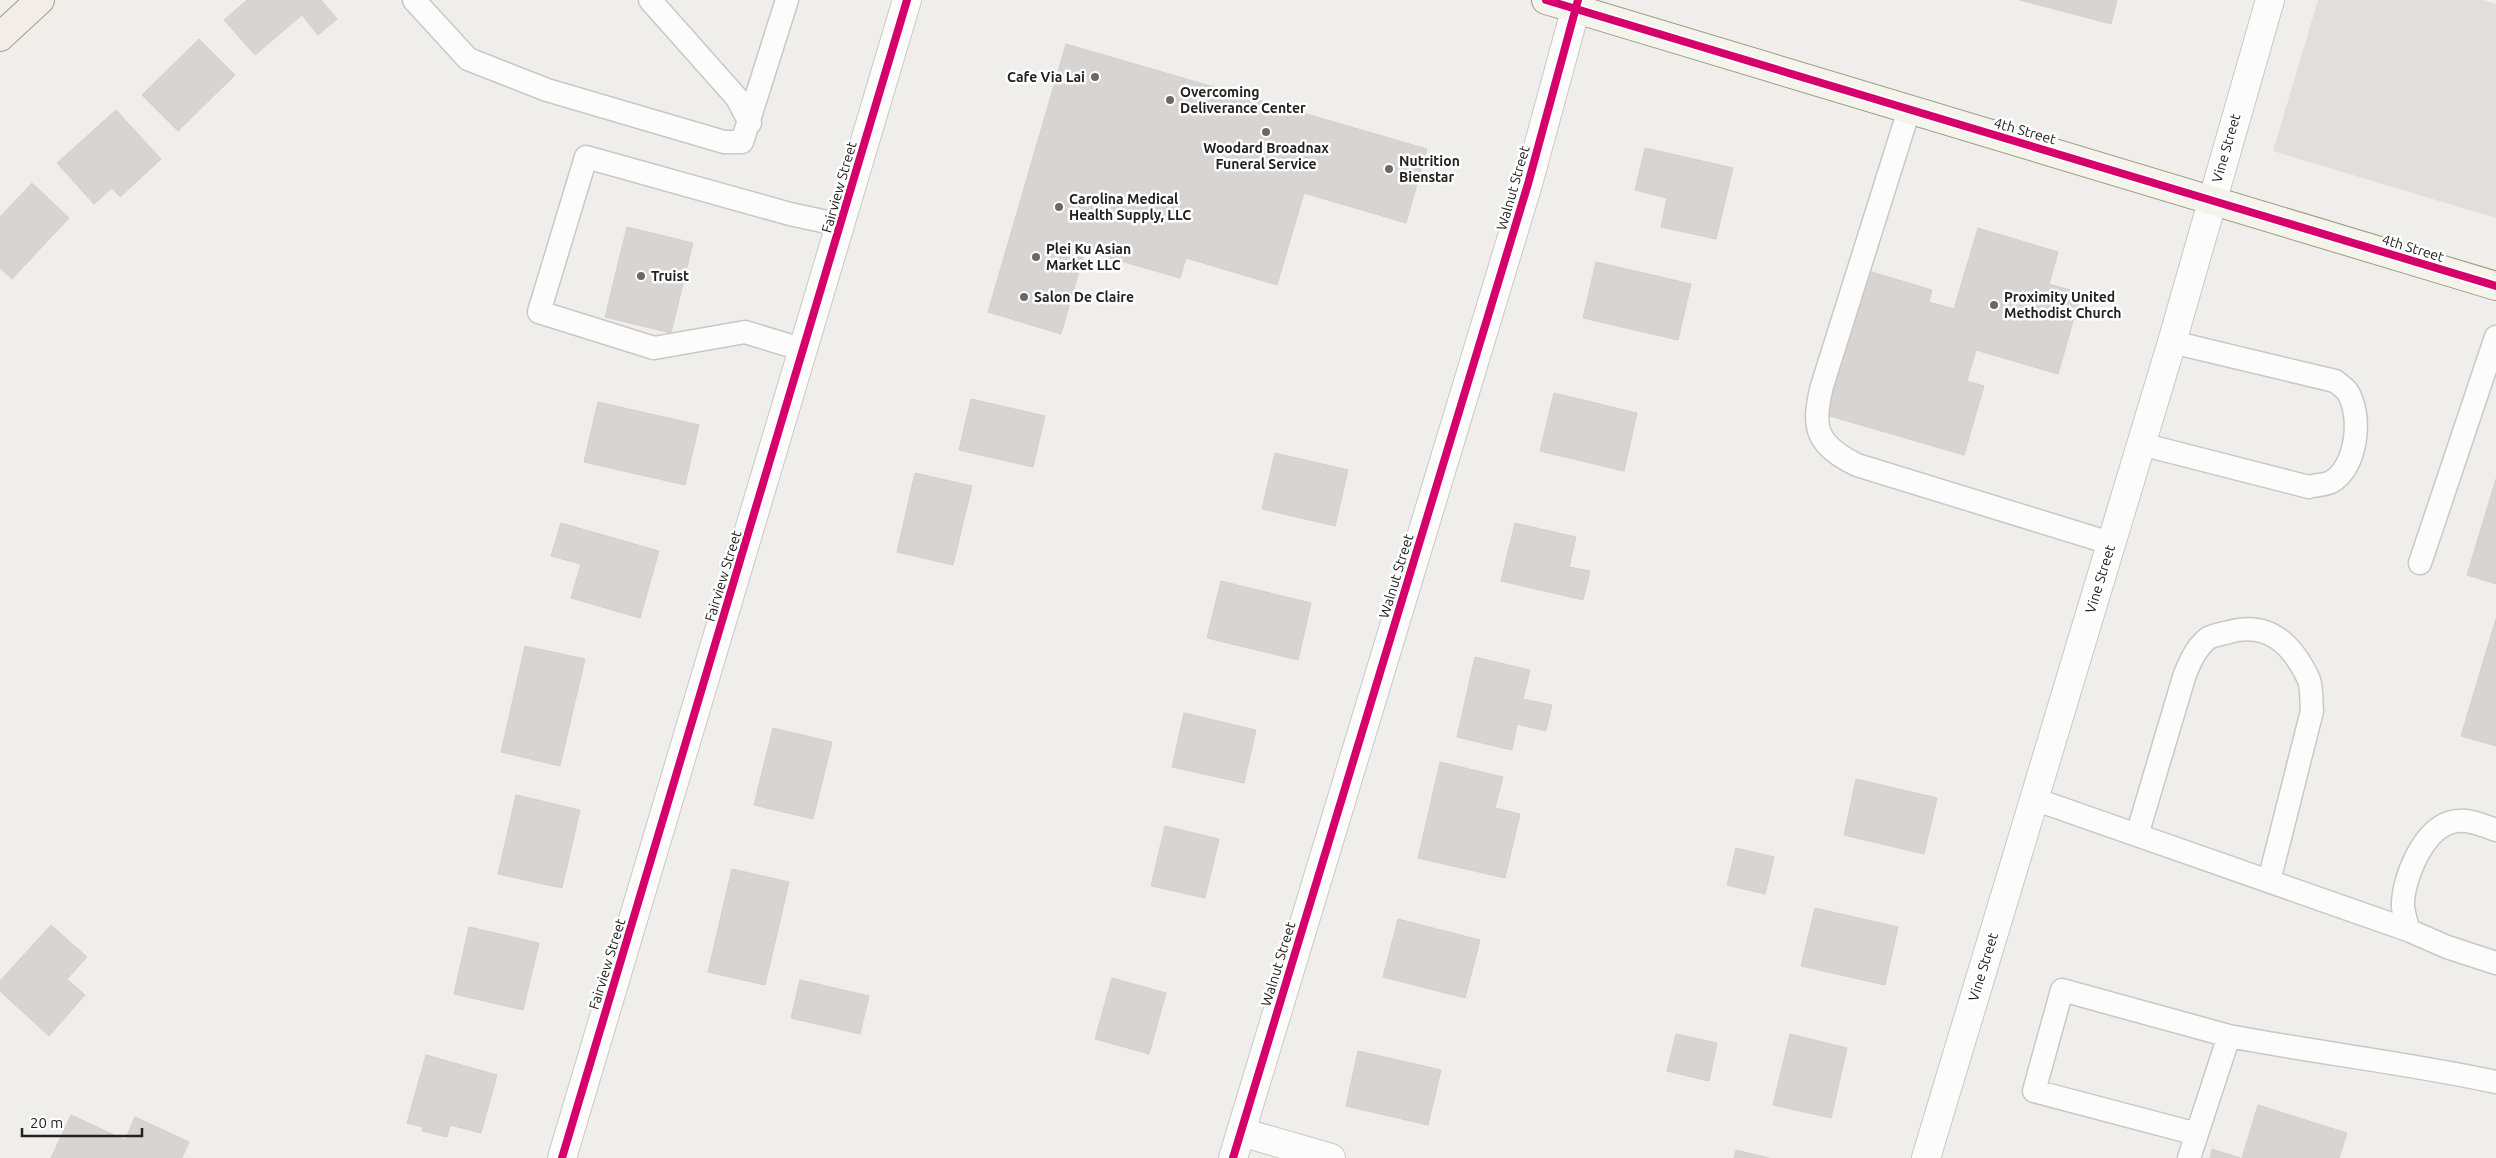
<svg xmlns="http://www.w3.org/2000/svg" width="2496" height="1158" viewBox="0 0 2496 1158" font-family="Ubuntu,sans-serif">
  <rect width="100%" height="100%" fill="#f0eeeb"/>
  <path fill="#e0dfde" d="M2318,0H2482L2496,4V218L2273,151Z"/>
  <path fill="#d7d4d2" stroke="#d3d0cc" d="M247,0H321L337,19L318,35L302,15L255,55L224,20Z
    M2020,0H2117L2111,24Z
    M199,39L235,75L178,131L142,95Z
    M1066,44L1427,149L1406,223L1304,193L1277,285L1186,258L1180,278L1085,251L1061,334L988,312Z
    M116,110L161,159L120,197L112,188L94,204L57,163Z
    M1645,148L1733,168L1716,239L1661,227L1667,198L1635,190Z
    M32,183L69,218L12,279L0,268V217Z
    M627,227L693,243L671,333L605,317Z
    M1978,228L2058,252L2049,284L2081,293L2058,374L1976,350L1967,381L1984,386L1964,455L1823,414L1865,270L1932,290L1929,302L1954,309Z
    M1596,262L1691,284L1678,340L1583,318Z
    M1554,393L1637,413L1624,471L1540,451Z
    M971,399L1045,416L1033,467L959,450Z
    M598,402L699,425L685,485L584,462Z
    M1275,453L1348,470L1335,526L1262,509Z
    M915,473L972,486L953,565L897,552Z
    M2496,479V584L2467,575Z
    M561,523L659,551L640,618L571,598L581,564L551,556Z
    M1515,523L1576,537L1569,567L1590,571L1583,600L1501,581Z
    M1221,581L1311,603L1298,660L1207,638Z
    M2496,619V746L2461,736Z
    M525,646L585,659L560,766L501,752Z
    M1475,657L1530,670L1523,699L1552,705L1546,731L1517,724L1512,750L1457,737Z
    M1184,713L1256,730L1244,783L1172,767Z
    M773,728L832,742L813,819L754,805Z
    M1440,762L1503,777L1495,808L1520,814L1505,878L1418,858Z
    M1856,779L1937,798L1924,854L1844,835Z
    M516,795L580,810L562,888L498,874Z
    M1165,826L1219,839L1205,898L1151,886Z
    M1736,848L1774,857L1765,894L1727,885Z
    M732,869L789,882L765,985L708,972Z
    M1815,908L1898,927L1885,985L1801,966Z
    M1398,919L1480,940L1465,998L1383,977Z
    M51,925L87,957L67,979L85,995L49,1036L0,991V981Z
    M469,927L539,943L523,1010L454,994Z
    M1112,978L1166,993L1149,1054L1095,1039Z
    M800,980L869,996L860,1034L791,1018Z
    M1676,1034L1717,1043L1709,1081L1667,1071Z
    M1790,1034L1847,1048L1831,1118L1773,1105Z
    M1358,1051L1441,1070L1428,1125L1346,1106Z
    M426,1055L497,1075L481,1133L450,1125L447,1137L422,1131L423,1127L407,1123Z
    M2258,1105L2347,1133L2339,1158H2242Z
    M71,1115L125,1140L135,1117L189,1142L182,1158H51Z
    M2212,1149L2240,1158H2210Z
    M1736,1150L1769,1158H1734Z"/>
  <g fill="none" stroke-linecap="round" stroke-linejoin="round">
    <defs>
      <path id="lane" d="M414,0L468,59L547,90L724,142H742L787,0
        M650,0L737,98L750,123
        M1909,110L1822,386C1811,429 1817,445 1857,465L2110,543
        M804,350L745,332L654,348L539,312L586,157L790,214L841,225
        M2141,444L2309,487C2315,485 2325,485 2331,482C2357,468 2363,415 2347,391C2344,388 2339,384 2335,381L2172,342
        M2420,563L2496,337
        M2034,799L2408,930
        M2496,830C2482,825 2467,818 2452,822C2423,829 2402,880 2403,907C2404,915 2407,923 2408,930L2447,947L2496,963
        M2137,835L2185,674C2190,662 2196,648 2207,639C2212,635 2223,634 2229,632C2269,621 2293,645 2309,680C2312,689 2311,701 2312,711L2269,881
        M2197,1134L2034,1091L2062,990L2229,1036
        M2189,1158L2229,1036C2318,1053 2408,1063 2496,1082"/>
      <path id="street" d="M1241,1132L1331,1158
        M562,1158L907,0
        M1233,1158L1528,184L1578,0
        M1926,1158L2172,342L2270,0"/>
      <path id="secondary" d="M1546,0L2496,286"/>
      <path id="primary" d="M0,37L40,0"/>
    </defs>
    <use href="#lane" stroke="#c9c8c7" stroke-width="25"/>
    <use href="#street" stroke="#c9c8c7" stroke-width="30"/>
    <use href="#secondary" stroke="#999a82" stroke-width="30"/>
    <use href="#primary" stroke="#a79c86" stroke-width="30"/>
    <use href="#lane" stroke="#fdfcfc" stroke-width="22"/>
    <use href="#street" stroke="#fdfcfc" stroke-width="28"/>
    <use href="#secondary" stroke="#f4f4ed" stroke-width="28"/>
    <use href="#primary" stroke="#f3ede7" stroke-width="28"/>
    <defs>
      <path id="cycleway" d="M1546,0L2496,286
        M562,1158L907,0
        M1233,1158L1528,184L1578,0"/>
    </defs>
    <use href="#cycleway" stroke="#fff" stroke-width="11"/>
    <use href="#cycleway" stroke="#d6006c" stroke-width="8"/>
  </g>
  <g fill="#6a6968" stroke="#fff" stroke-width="2">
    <circle cx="1095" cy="77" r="5"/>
    <circle cx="1170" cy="100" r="5"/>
    <circle cx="1266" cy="132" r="5"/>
    <circle cx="1389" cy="169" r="5"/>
    <circle cx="1059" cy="207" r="5"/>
    <circle cx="1036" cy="257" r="5"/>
    <circle cx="641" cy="276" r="5"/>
    <circle cx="1024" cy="297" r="5"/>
    <circle cx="1994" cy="305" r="5"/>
  </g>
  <g text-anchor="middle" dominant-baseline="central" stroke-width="5" stroke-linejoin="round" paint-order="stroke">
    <g font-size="14" font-weight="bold" fill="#222" stroke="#fff" text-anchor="start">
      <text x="1085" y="77" text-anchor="end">Cafe Via Lai</text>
      <text x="1180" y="92">Overcoming<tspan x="1180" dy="16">Deliverance Center</tspan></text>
      <text x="1266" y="148" text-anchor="middle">Woodard Broadnax<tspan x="1266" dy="16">Funeral Service</tspan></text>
      <text x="1399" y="161">Nutrition<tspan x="1399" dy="16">Bienstar</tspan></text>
      <text x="1069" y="199">Carolina Medical<tspan x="1069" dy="16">Health Supply, LLC</tspan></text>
      <text x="1046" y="249">Plei Ku Asian<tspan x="1046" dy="16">Market LLC</tspan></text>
      <text x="651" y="276">Truist</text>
      <text x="1034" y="297">Salon De Claire</text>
      <text x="2004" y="297">Proximity United<tspan x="2004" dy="16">Methodist Church</tspan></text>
    </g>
    <g font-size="14" fill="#222" stroke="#fff">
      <text transform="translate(2025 131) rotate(16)">4th Street</text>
      <text transform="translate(2226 148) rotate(-74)">Vine Street</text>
      <text transform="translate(839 187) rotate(-74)">Fairview Street</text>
      <text transform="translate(1513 188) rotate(-74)">Walnut Street</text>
      <text transform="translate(2413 248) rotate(17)">4th Street</text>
      <text transform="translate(723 576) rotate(-73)">Fairview Street</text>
      <text transform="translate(1396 576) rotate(-73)">Walnut Street</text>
      <text transform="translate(2100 579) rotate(-73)">Vine Street</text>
      <text transform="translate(607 964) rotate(-73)">Fairview Street</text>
      <text transform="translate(1278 964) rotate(-73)">Walnut Street</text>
      <text transform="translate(1983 967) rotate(-73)">Vine Street</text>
    </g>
  </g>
  <path d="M22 1128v8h120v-8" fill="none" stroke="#222222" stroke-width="2.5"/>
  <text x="30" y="1128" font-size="15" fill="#222222" stroke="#ffffff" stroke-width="4" paint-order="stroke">20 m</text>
</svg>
